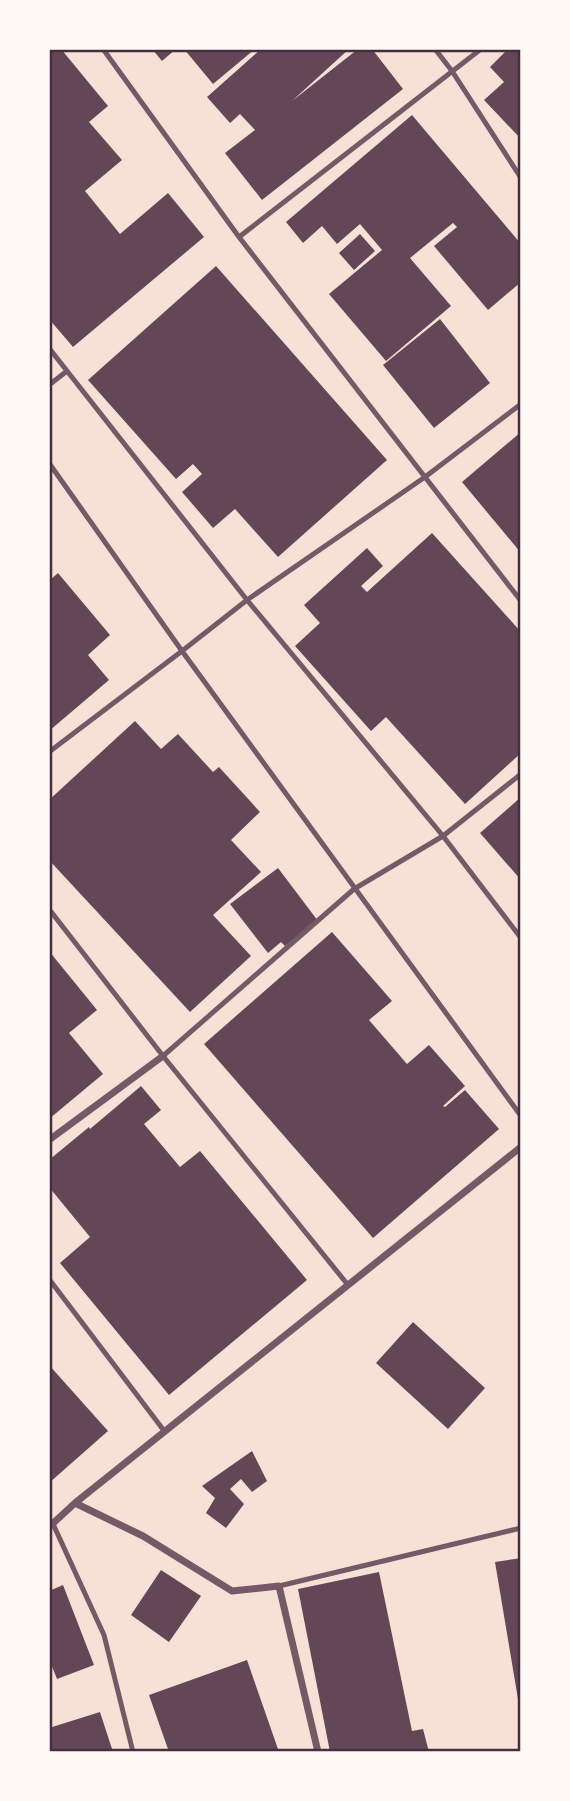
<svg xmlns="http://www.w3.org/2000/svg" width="570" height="1801" viewBox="0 0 570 1801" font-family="Figtree,sans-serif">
  <rect width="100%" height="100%" fill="#f7e1d7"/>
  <path fill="#644757" d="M49,49H61L108,106L89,122L122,160L85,191L120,234L168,193L204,237L73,347L49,319Z
    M152,49H176L162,61Z
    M184,49H255L213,84Z
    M261,49H349L292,101L358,49H372L403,89L262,200L225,153L255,130L240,114L230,123L207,97Z
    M508,49H521V139L484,100L504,82L490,67Z
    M412,115L521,244V282L488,310L434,246L457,227L453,223L410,258L451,306L386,361L329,294L382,250L360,224L337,244L322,226L303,243L286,222Z
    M360,234L375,251L354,270L339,253Z
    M216,266L387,460L278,557L235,509L213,528L182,492L202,474L193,464L176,479L88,380Z
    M440,319L490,383L434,428L383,365Z
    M521,432V553L462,482Z
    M432,533L521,632V753L465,804L386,717L371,731L295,646L320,623L304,605L367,548L383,566L361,586L367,592Z
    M58,573L110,635L88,655L109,680L49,731V581Z
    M135,721L161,749L178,734L213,772L219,767L260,812L231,840L261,872L213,915L251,956L190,1012L49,860V800Z
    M521,797V880L480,833Z
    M278,868L318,921L285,946L281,942L268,953L230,904Z
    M332,932L392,1001L369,1020L407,1064L429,1045L465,1086L443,1106L445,1107L465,1090L499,1129L373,1238L204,1044Z
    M49,951L97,1010L69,1033L103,1074L49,1119Z
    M141,1086L161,1110L144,1124L180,1167L200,1151L307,1280L169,1395L60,1263L90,1237L49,1187V1160L89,1127L90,1129Z
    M413,1322L485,1388L448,1429L376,1363Z
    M49,1365L108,1431L49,1483Z
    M252,1451L267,1481L252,1492L241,1479L230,1489L244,1504L226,1528L206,1513L215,1498L202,1486Z
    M521,1558V1711H520L495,1562Z
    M161,1570L201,1596L169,1642L131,1615Z
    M379,1572L412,1731L423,1729L429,1752H330L298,1589Z
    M63,1585L94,1665L57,1679L49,1659V1591Z
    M247,1660L279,1752H169L149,1695Z
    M100,1712L113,1752H49V1728Z"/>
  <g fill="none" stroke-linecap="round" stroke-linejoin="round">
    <path stroke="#755966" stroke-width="5" d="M103,49L239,237L521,601
      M435,49L452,71L521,178
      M239,237L481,49
      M49,348L247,600L443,836L521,938
      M49,385L67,371
      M49,463L182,651L521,1116
      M49,752L182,651L247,600L425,477L521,404
      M49,909L163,1056
      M49,1279L165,1432
      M348,1285L163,1056L354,889L443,836L521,774
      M53,1524L104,1635L133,1752
      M279,1586L521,1528"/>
    <path stroke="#755966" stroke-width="7" d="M49,1140L163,1056
      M75,1503L143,1536L232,1591L279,1586L318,1752
      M49,1527L75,1503L521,1147"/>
  </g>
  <rect width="570" height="1801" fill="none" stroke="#fffaf5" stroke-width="102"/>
  <rect x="51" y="51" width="468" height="1699" fill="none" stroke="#4a2c40" stroke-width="2.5"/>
</svg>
